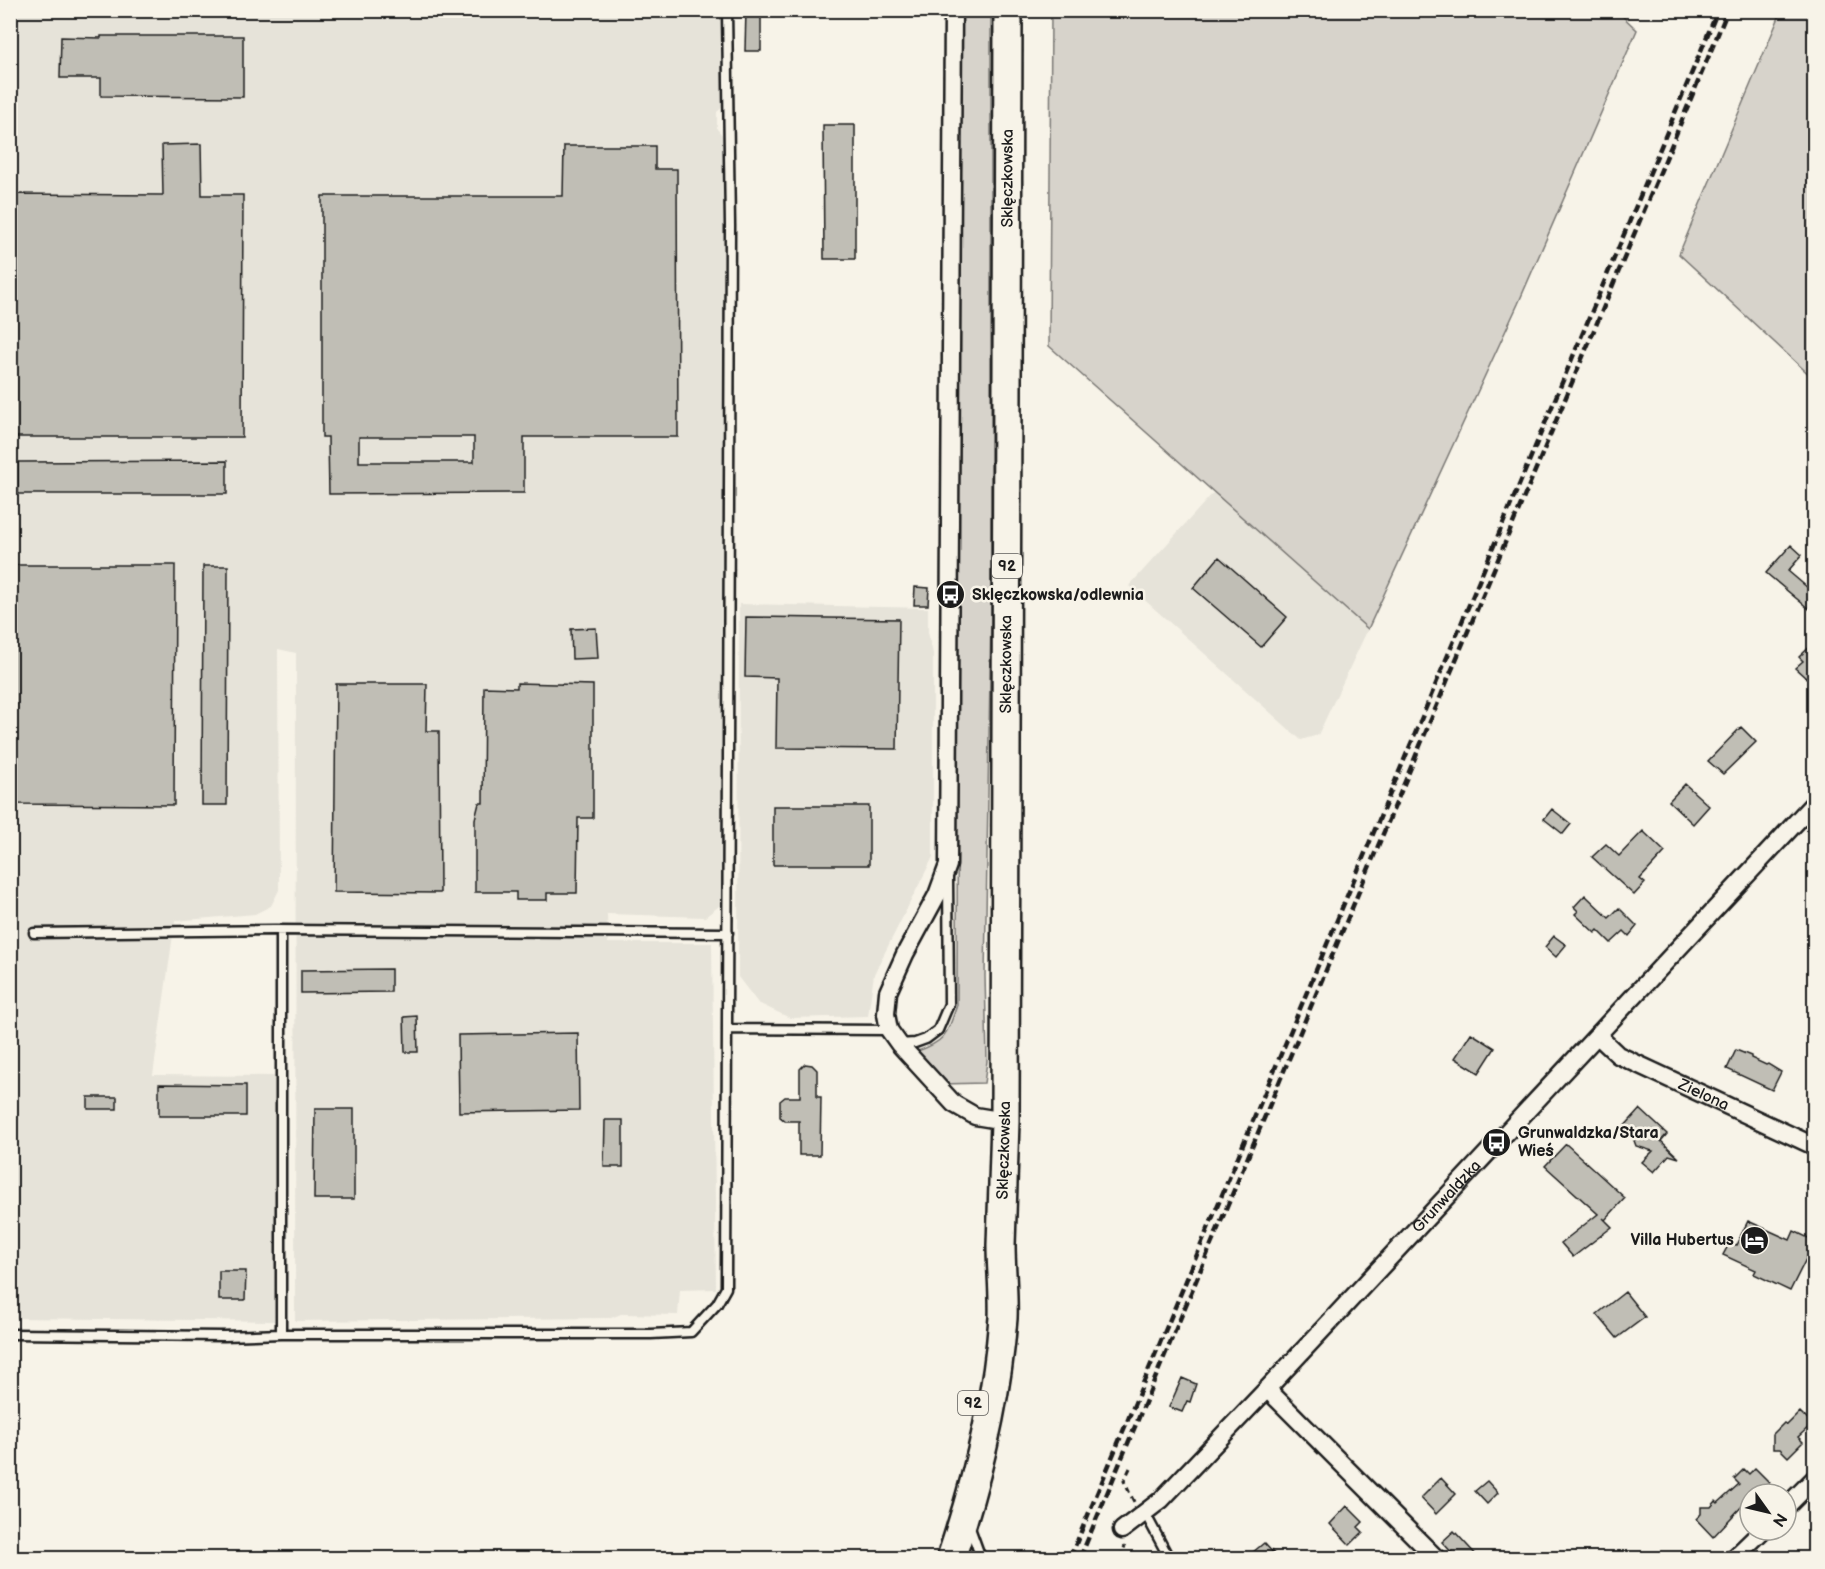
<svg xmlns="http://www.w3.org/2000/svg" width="1825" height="1569" viewBox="0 0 1825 1569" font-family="'Balsamiq Sans',sans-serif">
  <rect width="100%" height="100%" fill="#f7f3e8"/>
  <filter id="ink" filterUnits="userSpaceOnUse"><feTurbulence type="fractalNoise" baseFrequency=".0167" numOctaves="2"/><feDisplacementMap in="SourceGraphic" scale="12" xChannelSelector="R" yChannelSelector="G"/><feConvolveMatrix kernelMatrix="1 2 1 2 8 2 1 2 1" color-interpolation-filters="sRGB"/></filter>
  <g filter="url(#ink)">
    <path fill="#e6e3d9" d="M10,11H724L725,105L717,112V129L723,136V903L705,917L607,914L608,943H712L716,1289L680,1290L678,1315L621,1314L611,1318L295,1321L296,653L278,649L279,890L271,906L255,914L175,921L153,1075L278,1076L274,1321L11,1318Z
      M1214,492L1368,629L1318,735L1301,740L1129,586Z
      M739,604L928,608V632L933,654V857L874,974L868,1016L790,1018L758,1003L738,977Z"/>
    <path fill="#d7d3cb" stroke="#7a7874" stroke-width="1.5" d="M1616,10L1637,30L1518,304L1368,629L1049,346L1051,11Z
      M1782,10L1814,11V379L1679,254Z
      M958,11H991V614L985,976L987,1061L984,1083L941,1084L915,1052C946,1042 947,1034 957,1005L958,482L961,229Z"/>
    <path fill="#c0beb5" stroke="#1c1c1c" stroke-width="1.5" fill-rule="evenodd" d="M746,10H761V51H745Z
      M101,36H243V97L101,96V78H60L61,37L101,38Z
      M823,125H855V259H824Z
      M201,144L202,195H243L242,437H10V194L163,195L162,145Z
      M564,146H655V169H677L678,437H524V493L329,494L328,437H322V196H563ZM359,437H474V462H359Z
      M227,461V494H18V462Z
      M1791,545L1802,555L1788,571L1815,594V614L1766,573Z
      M1219,557L1287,617L1261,647L1193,588Z
      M10,565H175L174,805L10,804Z
      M203,566H228L227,805H202Z
      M915,587L929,588L928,605H914Z
      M746,617L899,619L897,749L776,748L777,678L745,677Z
      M596,628L598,658L572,659L571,629Z
      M1815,642V672L1813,670L1806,678L1795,668L1803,661L1799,657Z
      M517,683L593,685V818H578L577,893H547V900H516V892H475V819L479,803H483L484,687L517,688Z
      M336,684H427L426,731H439L440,893L334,892Z
      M1741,727L1756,742L1723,774L1708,761Z
      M1685,784L1709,806L1693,824L1669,801Z
      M773,806H869V865H773Z
      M1552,809L1571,824L1563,834L1544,819Z
      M1643,831L1665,852L1640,879L1645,883L1634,895L1592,857L1606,844L1619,856Z
      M1585,895L1609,918L1619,908L1637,926L1629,936L1624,931L1611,943L1598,930L1595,933L1575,914L1578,911L1574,907Z
      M1554,936L1566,945L1556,957L1545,947Z
      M391,969V992L301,993V970Z
      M417,1016L418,1052H405L404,1017Z
      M578,1033L579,1110L459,1112L458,1035Z
      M1471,1033L1495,1048L1479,1073L1455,1058Z
      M1736,1050L1751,1056V1058L1766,1065L1768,1064L1781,1072L1772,1090L1727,1069Z
      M805,1064L812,1065L817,1070V1097H821L820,1155H799V1121H785L780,1117V1101L785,1097H800V1069Z
      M159,1084L246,1085V1116H159Z
      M88,1097H117V1109H88Z
      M315,1109H354V1199H314Z
      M1640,1109L1667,1134L1661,1141L1679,1158L1669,1155L1654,1172L1642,1162L1653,1151L1636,1146L1632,1135L1623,1128Z
      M605,1120H623V1167H604Z
      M1566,1144L1625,1198L1605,1220L1603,1218L1612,1227L1573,1257L1561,1243L1598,1214L1545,1166Z
      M1748,1221L1790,1240L1794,1231L1815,1241L1790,1291L1754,1274L1756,1270L1723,1255L1730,1242L1736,1245Z
      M219,1271H246L245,1300H219Z
      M1625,1292L1645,1317L1617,1338L1597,1314Z
      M1182,1378L1196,1384L1190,1402L1187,1401L1182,1412L1169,1407Z
      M1800,1412L1812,1424L1798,1437L1803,1442L1788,1457L1780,1449H1773V1434L1784,1423L1787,1425Z
      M1755,1468L1769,1482L1757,1494H1750V1501L1746,1504L1745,1503L1713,1537L1696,1519L1701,1514V1507H1711L1716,1501L1718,1503L1739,1484L1734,1479L1744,1469L1749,1474Z
      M1441,1478L1456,1494L1436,1514L1421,1498Z
      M1487,1481L1498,1493L1487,1504L1475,1491Z
      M1347,1506L1363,1522L1358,1527L1363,1532L1350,1545L1330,1524Z
      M1454,1531L1479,1558H1457L1442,1542Z
      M1264,1543L1278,1558H1246Z"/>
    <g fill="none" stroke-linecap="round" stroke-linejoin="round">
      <defs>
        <path id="service" d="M34,933L275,930L728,933
          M727,1029L889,1030
          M900,1044L915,1043L926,1039L938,1030L949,1004L948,878
          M10,1334L224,1336L281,1334H651L691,1332L717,1304L726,1288L730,226L727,10
          M281,1334V931
          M1145,1513L1169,1558
          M969,1525L981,1558"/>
        <g id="minor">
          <path d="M953,10L948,865L937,895L905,954L888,992L886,1014L889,1030L899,1044L954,1104L975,1116L1005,1121"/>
          <path id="s1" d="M1598,1036L1618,1055L1814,1146"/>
          <path d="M1267,1389L1436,1558"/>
          <path d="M1786,1507L1814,1479"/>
          <path id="s2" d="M1122,1530L1161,1500L1267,1389L1814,803"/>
          <path d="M1734,1558L1763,1530"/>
        </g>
        <g id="primary">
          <path id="s3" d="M951,1558C977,1481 997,1399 1003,1318C1004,1293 1001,1269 1001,1245C1002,1203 1004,1162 1005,1121L1008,10"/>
        </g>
      </defs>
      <use href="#service" stroke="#1c1c1c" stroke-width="13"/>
      <use href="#minor" stroke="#1c1c1c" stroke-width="21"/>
      <use href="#primary" stroke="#1c1c1c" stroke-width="32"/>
      <path stroke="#1c1c1c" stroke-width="3" stroke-dasharray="6 4.5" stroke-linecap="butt" d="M1130,1468L1124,1481L1134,1502
        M1120,1558L1125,1546"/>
      <use href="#service" stroke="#f7f3e8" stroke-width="8"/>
      <use href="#minor" stroke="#f7f3e8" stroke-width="16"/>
      <use href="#primary" stroke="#f7f3e8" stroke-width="27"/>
      <path stroke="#1c1c1c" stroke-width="4.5" stroke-dasharray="9 4.5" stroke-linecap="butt" d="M1070,1558L1718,10
        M1080,1558L1728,10"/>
    </g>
  </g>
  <defs>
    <symbol id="bus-disc" viewBox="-11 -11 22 22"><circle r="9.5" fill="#1c1c1c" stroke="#f7f3e8"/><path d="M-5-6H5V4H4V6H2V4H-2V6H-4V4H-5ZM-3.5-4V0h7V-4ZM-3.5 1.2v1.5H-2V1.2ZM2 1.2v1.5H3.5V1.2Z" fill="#fff"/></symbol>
    <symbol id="hotel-disc" viewBox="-11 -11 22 22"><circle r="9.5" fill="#1c1c1c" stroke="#f7f3e8"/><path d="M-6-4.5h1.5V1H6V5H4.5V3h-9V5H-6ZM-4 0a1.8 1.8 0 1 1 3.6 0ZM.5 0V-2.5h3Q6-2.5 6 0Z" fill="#fff"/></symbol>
  </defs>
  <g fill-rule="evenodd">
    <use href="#bus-disc" x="934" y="578" width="33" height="33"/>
    <use href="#bus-disc" x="1480" y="1126" width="33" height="33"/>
    <use href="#hotel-disc" x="1738" y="1224" width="33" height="33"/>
  </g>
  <g text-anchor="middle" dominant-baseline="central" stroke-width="5" stroke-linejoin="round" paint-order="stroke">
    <g fill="#f7f3e8" stroke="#5e5c59" stroke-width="1.5">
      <rect x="992" y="554" width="30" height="24" rx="4.5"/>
      <rect x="958" y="1391" width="30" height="24" rx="4.5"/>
    </g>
    <g font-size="15" font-weight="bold" fill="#1c1c1c">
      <text x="1007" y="566">92</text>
      <text x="973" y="1403">92</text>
    </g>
    <g font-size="16" fill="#1c1c1c" stroke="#f7f3e8">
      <text stroke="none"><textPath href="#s3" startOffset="1386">Sklęczkowska</textPath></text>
      <text stroke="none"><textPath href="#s3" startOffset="900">Sklęczkowska</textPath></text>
      <text stroke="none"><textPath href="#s1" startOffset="122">Zielona</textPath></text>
      <text stroke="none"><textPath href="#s3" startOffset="414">Sklęczkowska</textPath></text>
      <text stroke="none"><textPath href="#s2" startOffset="466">Grunwaldzka</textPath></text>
    </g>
    <g font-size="16" font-weight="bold" fill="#1c1c1c" stroke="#f7f3e8" text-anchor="start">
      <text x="972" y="595">Sklęczkowska/odlewnia</text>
      <text x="1518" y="1133">Grunwaldzka/Stara<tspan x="1518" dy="18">Wieś</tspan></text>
      <text x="1734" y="1240" text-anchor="end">Villa Hubertus</text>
    </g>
  </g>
  <rect width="1825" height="1569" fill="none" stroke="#f7f3e8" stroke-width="36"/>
  <rect x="18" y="18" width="1789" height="1533" fill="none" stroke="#1c1c1c" stroke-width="2" filter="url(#ink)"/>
  <g transform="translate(1768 1512) rotate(124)"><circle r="28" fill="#f7f3e8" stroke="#9f9d96" stroke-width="1.5"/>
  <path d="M0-4.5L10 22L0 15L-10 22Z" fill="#1c1c1c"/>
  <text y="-9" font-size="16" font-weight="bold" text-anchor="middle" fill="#1c1c1c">N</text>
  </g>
</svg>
